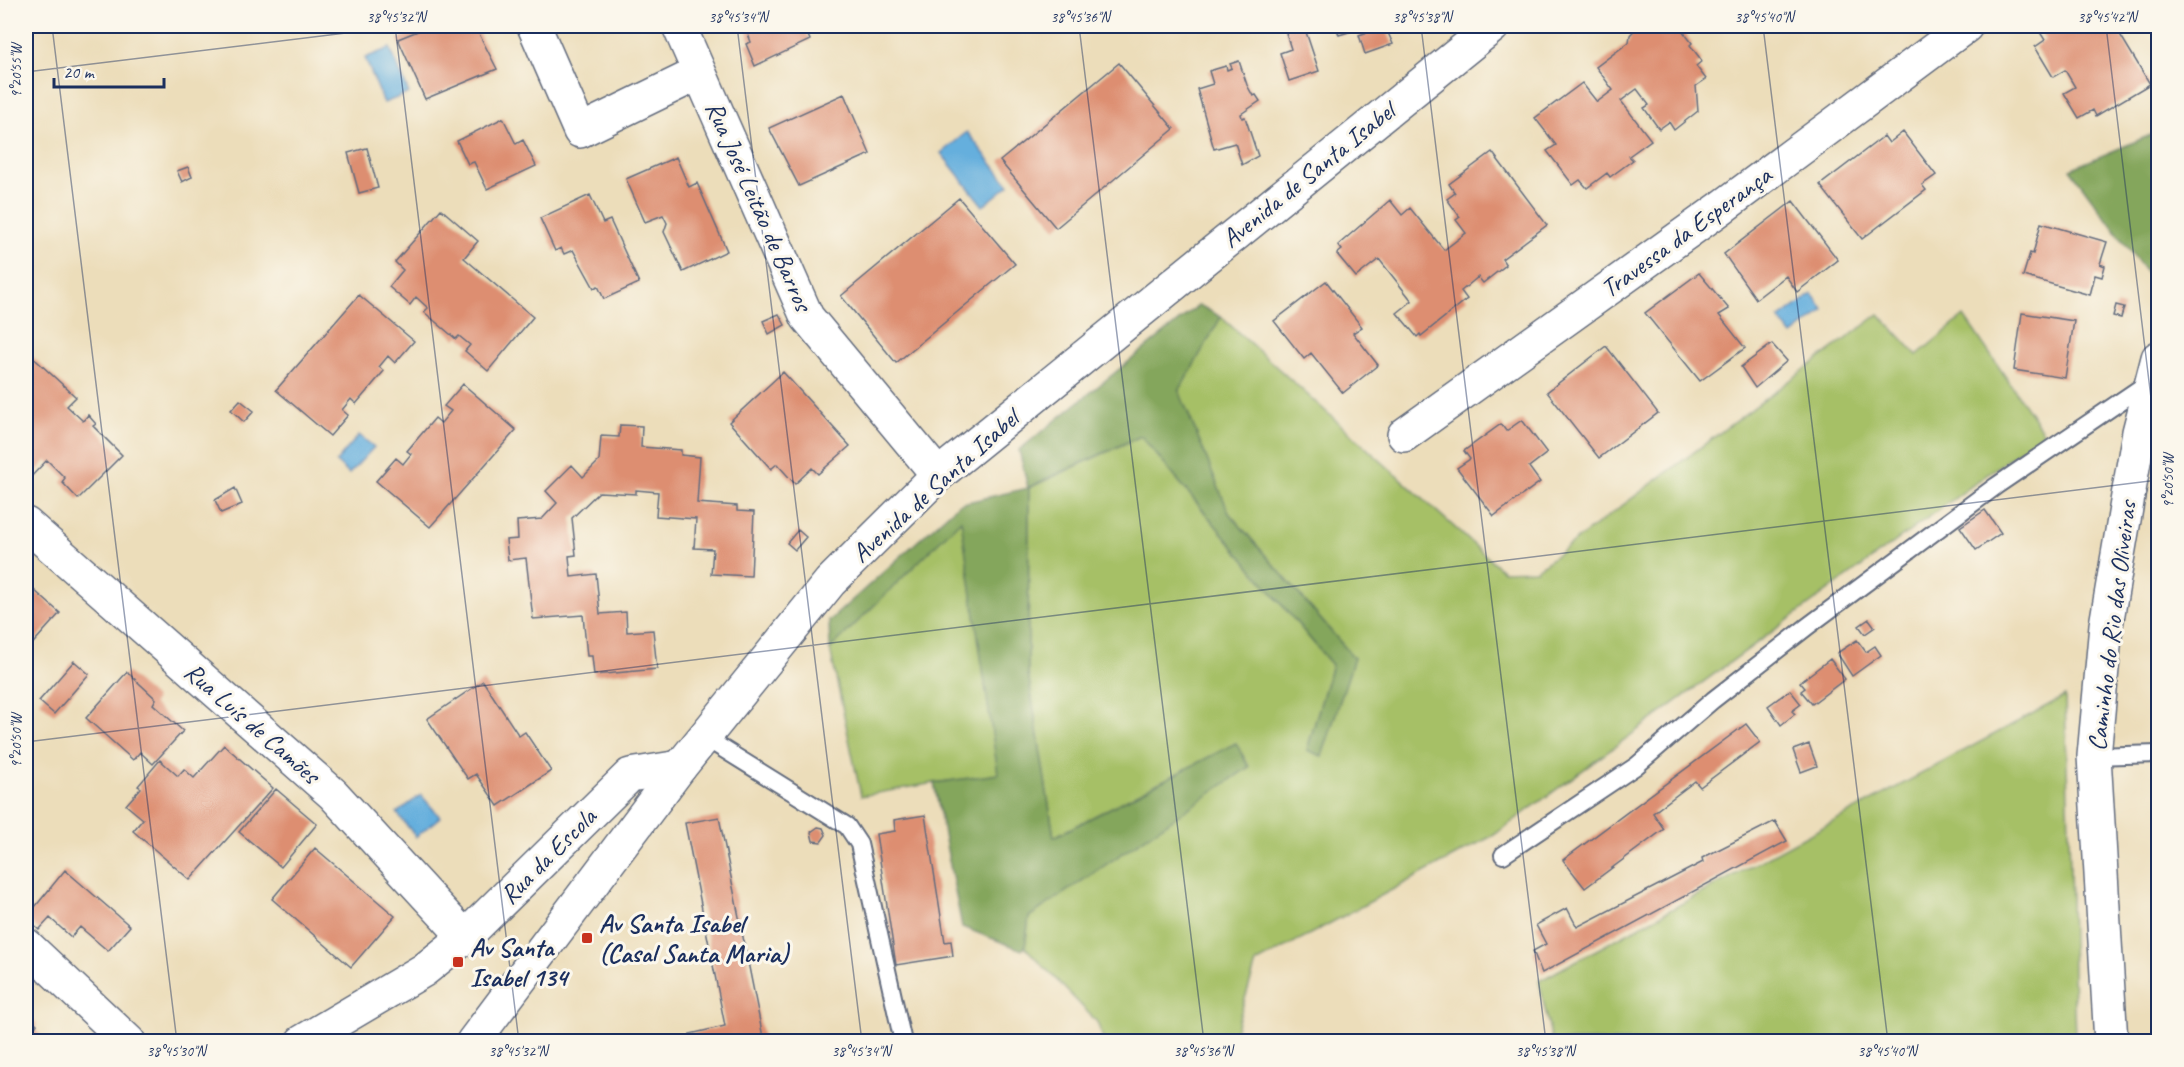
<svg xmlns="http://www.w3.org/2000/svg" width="2184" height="1067" viewBox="0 0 2184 1067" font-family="Caveat,sans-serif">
  <rect width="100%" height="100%" fill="#fbf7ec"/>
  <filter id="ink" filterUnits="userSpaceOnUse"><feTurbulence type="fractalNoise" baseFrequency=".0167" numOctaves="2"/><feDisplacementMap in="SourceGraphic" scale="12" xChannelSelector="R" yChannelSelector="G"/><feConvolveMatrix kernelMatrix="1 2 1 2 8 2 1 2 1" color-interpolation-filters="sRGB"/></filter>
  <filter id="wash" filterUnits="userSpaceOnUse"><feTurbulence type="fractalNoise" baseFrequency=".008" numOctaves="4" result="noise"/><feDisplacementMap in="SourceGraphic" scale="24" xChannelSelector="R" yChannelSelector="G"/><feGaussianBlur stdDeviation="1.35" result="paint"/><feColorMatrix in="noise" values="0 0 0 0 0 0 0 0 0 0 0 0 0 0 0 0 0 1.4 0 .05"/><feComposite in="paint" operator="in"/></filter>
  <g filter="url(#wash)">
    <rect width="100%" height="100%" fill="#ecddba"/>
    <path fill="#a6c066" stroke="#607862" stroke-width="1.5" d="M1879,314L1917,355L1964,316L2044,433L1494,835L1256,963L1232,1041H1104L1097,1022L1025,947L1029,917L1249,767L1236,743L1054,837L1028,673L1029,488L1141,436L1332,665L1307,750L1322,756L1354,658L1229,513L1179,391L1221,317L1503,571L1536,570Z
      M961,519L999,775L934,783L861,796L830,649Z
      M2065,696L2075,1041H1552L1539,981Z"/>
    <path fill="#84a65b" stroke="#506a5c" stroke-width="1.5" d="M2158,132V256L2151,279L2070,169Z
      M1199,305L1221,317L1179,391L1229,513L1354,658L1322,756L1307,750L1332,665L1141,436L1029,487L1028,673L1054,837L1236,743L1249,767L1029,917L1025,947L1022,950L962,927L934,783L998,774L961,520L830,649L829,621L959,504L1028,488L1019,450Z"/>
    <path fill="#65afdd" stroke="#406f9e" stroke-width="1.5" d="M390,48L409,93L384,103L365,58Z
      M967,132L1009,185L983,206L941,153Z
      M1812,294L1824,310L1792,335L1779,319Z
      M359,435L374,447L349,474L336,462Z
      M421,795L440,817L416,837L397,813Z"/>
    <g id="blocks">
      <path fill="#dd8e71" d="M430,26H475L497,69L425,99L398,39Z
        M745,26H804L810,40L755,66L746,44L751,42Z
        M1288,26H1304L1319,71L1289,81L1280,53L1291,49L1284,27Z
        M1336,26H1368L1339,35Z
        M1385,26L1393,44L1365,54L1359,35Z
        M1638,26H1679L1692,43L1690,45L1702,61L1696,66L1706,79L1696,86L1698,111L1674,130L1669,122L1659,129L1644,108L1649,105L1637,89L1621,101L1651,140L1629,156L1633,160L1610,177L1607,173L1587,188L1580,180L1573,185L1547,151L1556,145L1535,118L1582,83L1597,102L1613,90L1596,67L1629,42L1630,35Z
        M2036,26H2115L2150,84L2096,116L2093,110L2079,118L2064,93L2075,87L2065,70L2053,77L2035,47L2045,40Z
        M1239,61L1247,85L1253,96L1256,95L1260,101L1241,114L1242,118L1245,117L1258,156L1242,165L1235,143L1214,149L1197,89L1213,84L1209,71L1226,66L1227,70L1232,68L1230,64Z
        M1119,63L1174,129L1056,228L1000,161Z
        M844,94L870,154L799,186L769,128Z
        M503,118L516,144L523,140L536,166L487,189L474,162L468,164L457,141Z
        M1903,132L1936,175L1922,185L1926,190L1862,239L1820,185L1884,136L1889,143Z
        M367,148L378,188L359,193L348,153Z
        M1492,152L1547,225L1502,259L1506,265L1483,283L1478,277L1461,291L1467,299L1421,336L1420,334L1417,337L1397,313L1412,301L1379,259L1356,277L1337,254L1342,250L1338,245L1390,200L1402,215L1410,208L1444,250L1466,233L1456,220L1460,217L1447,199L1455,193L1449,184Z
        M676,157L689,187L697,183L727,251L683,272L664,232L667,223L663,215L645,222L626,179Z
        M188,167L192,177L182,182L177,171Z
        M590,195L603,223L610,220L639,283L604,299L598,286L594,288L573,250L564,254L561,248L555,251L540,218Z
        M959,198L1015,264L896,363L841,296Z
        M1793,201L1838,260L1797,292L1786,276L1756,299L1724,254Z
        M441,209L478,241L464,258L533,317L488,371L465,351L470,345L459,336L456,339L424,312L428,308L416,297L410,305L389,287L403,270L395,262Z
        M2041,223L2107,242L2100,264L2105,266L2102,277L2095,275L2090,295L2023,276L2030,253L2033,254Z
        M1699,273L1729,309L1719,315L1745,348L1700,381L1645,313Z
        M1326,281L1362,327L1353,333L1378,365L1343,393L1311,353L1304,359L1274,321Z
        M359,295L414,341L395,363L388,356L379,367L384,371L356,404L351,399L342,410L348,415L330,436L276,390Z
        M2116,305L2124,307L2121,318L2113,316Z
        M2022,313L2074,321L2065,378L2014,370Z
        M779,314L785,325L769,334L763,321Z
        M1772,344L1787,361L1755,388L1741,367Z
        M1606,346L1658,413L1599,458L1547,392Z
        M26,351L76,397L67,406L83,421L88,415L96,424L93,426L122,455L78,499L62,482L65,478L47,460L26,482Z
        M783,372L850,446L818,474L812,468L795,484L777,464L771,469L729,422Z
        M463,384L516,430L430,527L376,481L396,458L403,464L411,454L407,451L435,418L441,423L451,411L444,406Z
        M240,400L254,411L244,422L231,410Z
        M1522,420L1547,453L1529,467L1540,482L1494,516L1457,468L1470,459L1464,451L1501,424L1506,431Z
        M620,425L642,426L641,447L681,450V455L700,457L697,503L737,506V511L754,512L751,576L711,574L713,549L694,548L696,519L656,516L658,492L636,490V494L599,492L572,518L576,555L569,556L571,577L596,574L600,614L626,612L627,632L653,630L657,669L594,675L592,656H587L583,615L533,619L526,558L508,560L506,540L518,539L517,521L542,519L557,503L546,491L572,465L583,477L599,461L601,436L619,437Z
        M235,488L242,504L221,513L215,500Z
        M1985,510L2001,533L1976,550L1960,527Z
        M798,530L806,537L795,550L787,543Z
        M26,583L60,613L26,651Z
        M1869,619L1875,627L1865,634L1859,626Z
        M1857,640L1866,652L1875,646L1881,655L1852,676L1837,653Z
        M1830,659L1845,679L1812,704L1801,691L1805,688L1800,682Z
        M74,661L89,674L54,714L39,701Z
        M127,672L156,699L153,704L183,731L153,764L140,752L133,760L86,718Z
        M483,681L519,736L525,732L551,771L498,806L476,774L468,779L427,719Z
        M1790,690L1801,704L1792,711L1795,714L1781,725L1768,706Z
        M1746,724L1760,742L1700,787L1695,781L1653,813L1664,829L1585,888L1563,860Z
        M1809,744L1817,766L1801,772L1793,750Z
        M224,745L273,788L190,880L133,831L143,819L126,805L141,788L138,786L160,760L178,776L184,769L194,778Z
        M276,789L317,824L281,867L239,832Z
        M925,815L945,942L951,941L953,956L896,965L876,834L895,831L894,820Z
        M719,817L764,1042H692L690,1034L725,1026L685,823Z
        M1775,821L1787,841L1542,973L1533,951L1546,944L1536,925L1567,908L1577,927L1703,862L1702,858Z
        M818,827L823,828L826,835L821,842L813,841L811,832Z
        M315,848L395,916L351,967L272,899Z
        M65,870L130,926L108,951L80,927L71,937L50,918L39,930L26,918Z
        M26,1013L37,1024L34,1029L48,1042H26Z"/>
    </g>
  </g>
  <g filter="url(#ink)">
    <use href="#blocks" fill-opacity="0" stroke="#646c7e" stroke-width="1.5"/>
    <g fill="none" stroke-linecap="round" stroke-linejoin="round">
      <defs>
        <path id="lane" d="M704,737L847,826L859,844L903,1042
          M2094,756L2158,754
          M1503,855L1636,766L1713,700L1808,626L1996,486L2149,382"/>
        <path id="street" d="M534,26L580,131L699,73
          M679,26L807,317L938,475
          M1404,435L1721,208L1966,26
          M26,524L333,794L465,937
          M26,945L129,1042
          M302,1042L424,970L465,937L630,775L680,767
          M2111,1042L2094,756L2106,625L2139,432L2158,358"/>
        <path id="secondary" d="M473,1042L680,767L830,582L938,475L1493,26"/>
      </defs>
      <use href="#lane" stroke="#646c7e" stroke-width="20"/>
      <use href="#street" stroke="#646c7e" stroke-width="36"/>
      <use href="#secondary" stroke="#646c7e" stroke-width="36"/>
      <use href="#lane" stroke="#fff" stroke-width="16"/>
      <use href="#street" stroke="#fff" stroke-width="33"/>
      <use href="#secondary" stroke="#fff" stroke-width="33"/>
    </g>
  </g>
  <path fill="none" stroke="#1b2f5e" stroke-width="1.5" stroke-opacity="0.45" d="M52,26L177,1042M395,26L519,1042M737,26L862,1042M1079,26L1204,1042M1421,26L1546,1042M1763,26L1888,1042M2106,26L2158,456M26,72L403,26M26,742L2158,480"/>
  <g fill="#c8321e" stroke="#fbf7ec" stroke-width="2">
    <rect x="581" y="932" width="12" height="12" rx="3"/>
    <rect x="452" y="956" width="12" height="12" rx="3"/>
  </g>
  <g text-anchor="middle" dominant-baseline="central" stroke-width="6" stroke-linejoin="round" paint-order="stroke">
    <g font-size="26" fill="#1b2f5e" stroke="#fbf7ec">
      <text transform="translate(1308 175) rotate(-39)">Avenida de Santa Isabel</text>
      <text transform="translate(759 206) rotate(66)">Rua José Leitão de Barros</text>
      <text transform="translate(1686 232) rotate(-36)">Travessa da Esperança</text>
      <text transform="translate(935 486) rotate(-42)">Avenida de Santa Isabel</text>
      <text transform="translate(2112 626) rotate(-83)">Caminho do Rio das Oliveiras</text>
      <text transform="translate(252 723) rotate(41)">Rua Luís de Camões</text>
      <text transform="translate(548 856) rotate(-45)">Rua da Escola</text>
    </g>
    <g font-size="26" font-weight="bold" fill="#1b2f5e" stroke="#fbf7ec" text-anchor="start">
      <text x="599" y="923">Av Santa Isabel<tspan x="599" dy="30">(Casal Santa Maria)</tspan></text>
      <text x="470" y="947">Av Santa<tspan x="470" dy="30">Isabel 134</tspan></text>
    </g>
  </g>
  <rect width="2184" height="1067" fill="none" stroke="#fbf7ec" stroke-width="66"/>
  <path d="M54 78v9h110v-9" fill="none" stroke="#1b2f5e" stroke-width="3"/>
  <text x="63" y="78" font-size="18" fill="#1b2f5e" stroke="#fbf7ec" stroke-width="4.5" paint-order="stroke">20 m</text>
  <rect x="33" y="33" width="2118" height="1001" fill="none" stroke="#1b2f5e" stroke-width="2"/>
  <g font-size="15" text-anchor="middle" fill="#1b2f5e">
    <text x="396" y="22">38°45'32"N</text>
    <text x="738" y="22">38°45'34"N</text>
    <text x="1080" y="22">38°45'36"N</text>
    <text x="1422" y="22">38°45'38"N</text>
    <text x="1764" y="22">38°45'40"N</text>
    <text x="2107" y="22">38°45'42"N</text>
    <text transform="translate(16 71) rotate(-90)" y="5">9°20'55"W</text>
    <text transform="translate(2168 481) rotate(-90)" y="5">9°20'50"W</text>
    <text transform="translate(16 741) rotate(-90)" y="5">9°20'50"W</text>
    <text x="176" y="1056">38°45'30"N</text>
    <text x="518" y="1056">38°45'32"N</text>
    <text x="861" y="1056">38°45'34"N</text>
    <text x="1203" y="1056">38°45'36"N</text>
    <text x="1545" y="1056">38°45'38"N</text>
    <text x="1887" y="1056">38°45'40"N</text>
  </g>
</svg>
